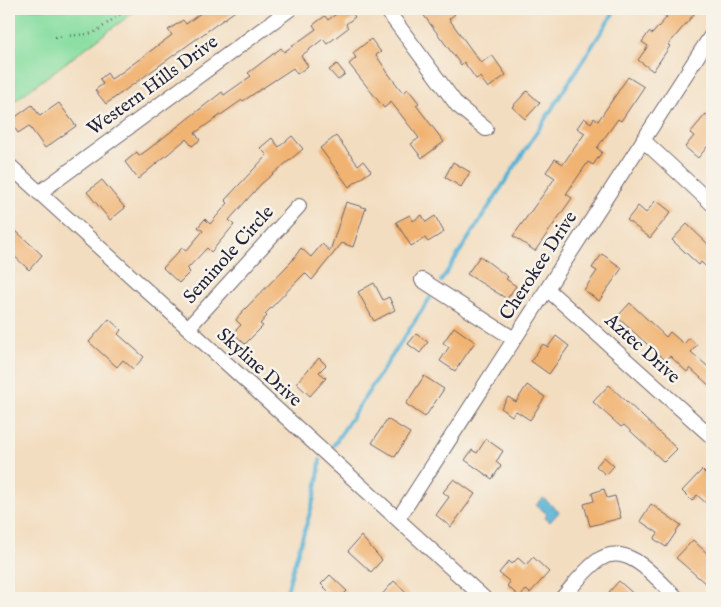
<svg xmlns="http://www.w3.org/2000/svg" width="721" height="607" viewBox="0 0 721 607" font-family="'IM FELL English',serif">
  <rect width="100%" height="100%" fill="#f7f3e8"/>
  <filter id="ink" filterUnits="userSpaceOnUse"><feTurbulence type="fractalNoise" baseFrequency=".02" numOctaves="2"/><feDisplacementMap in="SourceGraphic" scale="10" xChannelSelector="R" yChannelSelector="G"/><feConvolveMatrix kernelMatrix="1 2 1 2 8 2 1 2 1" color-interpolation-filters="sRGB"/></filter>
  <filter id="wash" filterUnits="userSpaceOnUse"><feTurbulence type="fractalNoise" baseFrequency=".0096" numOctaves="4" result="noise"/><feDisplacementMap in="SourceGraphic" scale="20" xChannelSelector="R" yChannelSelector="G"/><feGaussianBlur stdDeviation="1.12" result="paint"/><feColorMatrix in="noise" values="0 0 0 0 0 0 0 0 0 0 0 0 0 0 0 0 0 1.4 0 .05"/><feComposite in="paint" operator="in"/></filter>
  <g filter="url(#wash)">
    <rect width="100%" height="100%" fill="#f3ddc0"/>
    <path fill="#88dea1" stroke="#55806e" d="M9,9H138L9,105Z"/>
    <path fill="#57b2d5" stroke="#3c6a88" d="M543,498L559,512L550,522L545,518L547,514L536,505Z"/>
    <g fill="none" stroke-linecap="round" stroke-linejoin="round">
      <path stroke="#57b2d5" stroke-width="4" d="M441,281L616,9
        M333,446L430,298
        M286,598C294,552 317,508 320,460"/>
    </g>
    <g id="blocks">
      <path fill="#f1b372" d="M206,9H238L106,104L95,90L103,84L100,79L107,73L111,79L122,72L172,35L168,30L183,20L186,24Z
        M343,9H349L355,17L346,24L348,28L327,44L323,39L301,56L308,66L297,74L293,68L243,101L242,100L195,133L200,140L192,146L186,139L138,179L125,162L137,152L139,156L150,148L222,92L224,95L251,76L248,73L281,48L284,52L316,29L313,25L325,16L328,20Z
        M419,9H450L455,14L449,19L481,63L492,55L506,75L488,88L480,77L476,79L464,62L461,65Z
        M657,9H687L694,14L668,45L670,46L653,71L638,60L648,46L642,42L649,32L652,34L667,17Z
        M371,39L381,52L376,55L388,73L403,93L408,89L419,103L416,105L444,142L422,158L411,144L419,138L391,102L384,108L349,64L356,58L353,53Z
        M337,64L345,74L338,80L329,70Z
        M628,77L644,87L621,121L618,119L597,148L602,152L593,165L588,162L566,194L572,198L535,251L513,236L555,178L546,172L555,159L563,164L585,133L577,128L584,118L591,123L594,118L598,121Z
        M527,91L540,103L525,119L512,107Z
        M59,103L76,126L45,148L29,126L18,133L10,121L32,105L40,116Z
        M706,114L712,120V141L698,158L685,147L694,136L690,133Z
        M292,136L303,149L261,184L229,220L234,225L211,252L207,248L187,269L190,272L179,283L163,268L182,248L186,251L203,231L198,227L205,219L210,224L228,203L225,200L267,155L260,148L272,138L279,147Z
        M336,136L358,165L363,161L371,171L349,187L320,148Z
        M453,162L470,172L461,187L445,177Z
        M102,180L125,208L110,220L87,192Z
        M656,200L671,212L650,238L627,220L638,206L646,213Z
        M346,202L366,208L353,247L342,243L312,280L305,273L265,314L267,316L260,324L263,326L245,344L233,333L241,325L236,320L240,314L291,262L301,248L311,257L322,244L330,251Z
        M410,215L413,221L422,215L426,222L435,216L444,232L428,242L425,238L411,246L396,222Z
        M687,224L712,248V272L701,262L699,265L672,240Z
        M16,231L42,255L29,270L9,251V239Z
        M602,254L622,268L599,301L584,290L597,271L592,268Z
        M480,256L508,277L506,279L516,286L507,299L467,274Z
        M374,283L383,300L389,297L395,310L374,321L358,292Z
        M630,303L666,337L670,332L684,344L689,338L697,345L691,352L712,370V388L690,368L687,372L670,356L666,361L617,317Z
        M109,319L121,330L118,334L144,357L133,369L123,360L117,367L89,342Z
        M454,327L475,342L455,371L440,361L449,347L443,343Z
        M416,334L428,342L420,353L408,344Z
        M556,336L569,346L549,374L531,361L543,344L548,347Z
        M319,358L326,365L319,372L326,378L310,396L296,383Z
        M424,376L444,389L425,417L406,404Z
        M527,385L545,397L530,420L516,411L512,416L501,408L508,397L516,402Z
        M609,385L677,449L664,462L624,425L621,427L593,402Z
        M387,419L410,433L395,457L372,443Z
        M486,439L503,451L496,462L501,466L492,479L465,460L472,450L477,453Z
        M604,457L614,466L606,475L596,466Z
        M702,470L712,480V497L706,503L697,495L692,501L682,491Z
        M454,479L475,494L451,527L436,515L449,497L443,492Z
        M604,489L607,498L615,496L621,518L590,526L584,504L594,501L592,493Z
        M651,504L681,525L666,547L654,539L658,533L640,521Z
        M361,536L382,560L371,572L348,551Z
        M693,540L712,558L708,566L712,570V589L676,558Z
        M533,557L549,572L530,593L526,590L520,597L507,586L510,582L499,573L509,561L512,564L518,558L526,565Z
        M330,575L347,591L340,598H335L321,584Z
        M394,581L413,598H379Z
        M619,581L638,598H616L609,592Z"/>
    </g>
  </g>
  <g filter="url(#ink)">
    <use href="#blocks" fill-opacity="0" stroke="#6b636a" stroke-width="1"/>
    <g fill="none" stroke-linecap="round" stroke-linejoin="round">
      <defs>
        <path id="minor" d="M386,9L457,105L486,129
          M643,140L712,204
          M9,165L484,598
          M39,193L290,9
          M422,280L514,339
          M547,289L712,437
          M188,328L299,206
          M398,519L712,34
          M562,598C574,585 586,568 600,559C629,541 658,581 677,598"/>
      </defs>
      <use href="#minor" stroke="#6b636a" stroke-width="16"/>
      <path stroke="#6b636a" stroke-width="2.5" stroke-dasharray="1 4" stroke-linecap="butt" d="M55,37L89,34L97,31L127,9"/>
      <use href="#minor" stroke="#fff" stroke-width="14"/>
    </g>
  </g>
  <g text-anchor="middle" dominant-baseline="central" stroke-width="5" stroke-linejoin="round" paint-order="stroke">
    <g font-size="19" fill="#22223b" stroke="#f7f3e8">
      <text transform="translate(153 86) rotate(-36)">Western Hills Drive</text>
      <text transform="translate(229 255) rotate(-48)">Seminole Circle</text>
      <text transform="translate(539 266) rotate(-57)">Cherokee Drive</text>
      <text transform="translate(642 349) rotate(42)">Aztec Drive</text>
      <text transform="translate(259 368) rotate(42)">Skyline Drive</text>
    </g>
  </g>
  <rect width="721" height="607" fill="none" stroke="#f7f3e8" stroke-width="30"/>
</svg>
